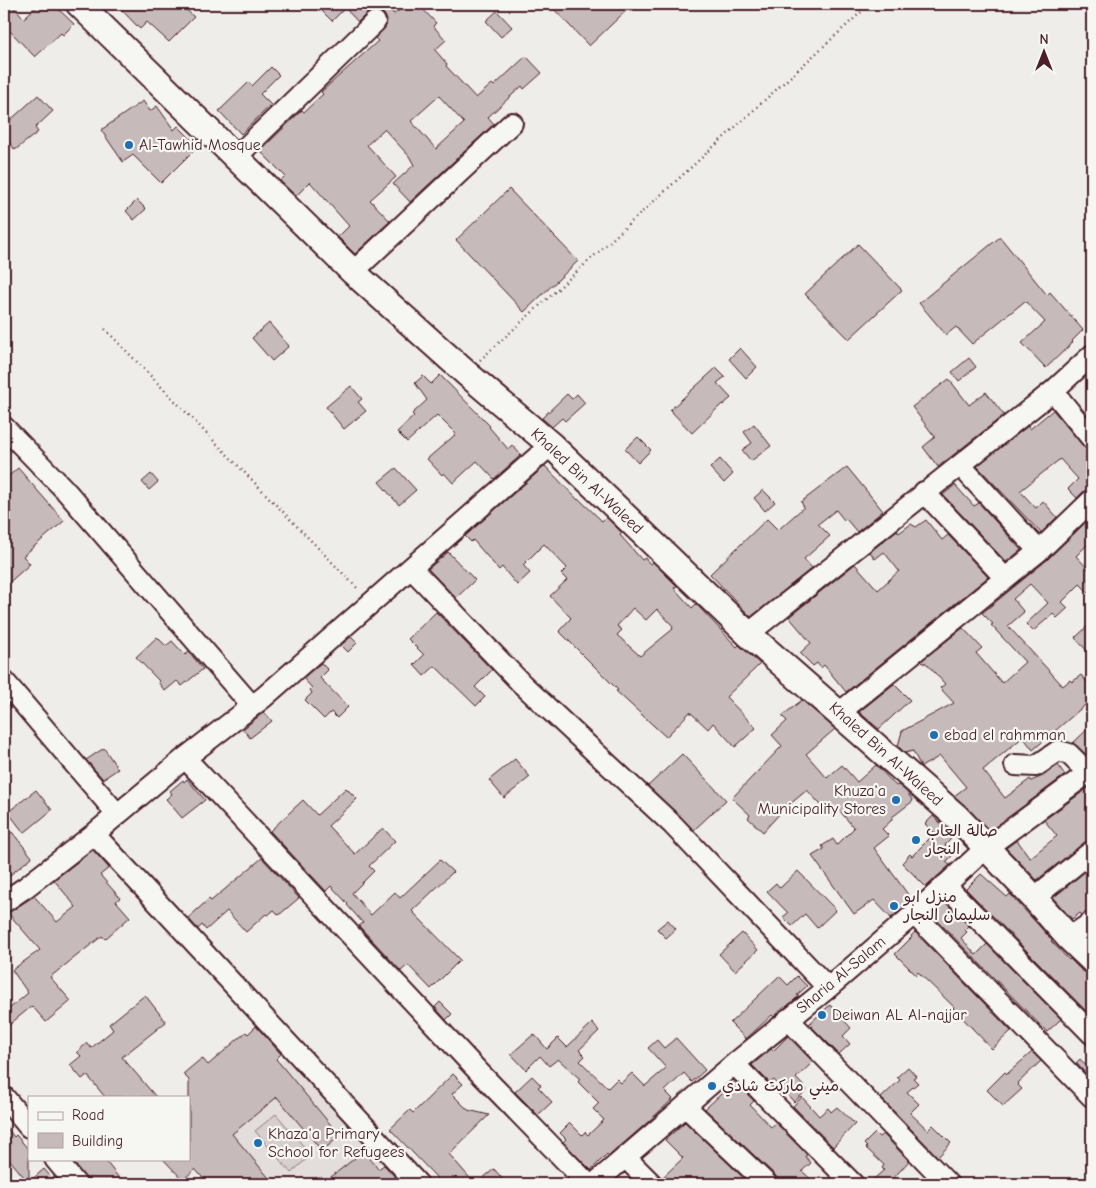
<svg xmlns="http://www.w3.org/2000/svg" width="1096" height="1188" viewBox="0 0 1096 1188" font-family="'Comic Neue','Playpen Sans Arabic',sans-serif">
  <rect width="100%" height="100%" fill="#efedea"/>
  <filter id="ink" filterUnits="userSpaceOnUse"><feTurbulence type="fractalNoise" baseFrequency=".02" numOctaves="2"/><feDisplacementMap in="SourceGraphic" scale="10" xChannelSelector="R" yChannelSelector="G"/><feConvolveMatrix kernelMatrix="1 2 1 2 8 2 1 2 1" color-interpolation-filters="sRGB"/></filter>
  <g filter="url(#ink)">
    <path fill="#e3dedc" d="M285,1058L382,1161L358,1184H242L196,1130Z"/>
    <path fill="#d7cfce" stroke="#90777c" d="M276,1114L311,1155L291,1173L255,1131Z"/>
    <path fill="#c6babb" stroke="#4a1f2b" fill-rule="evenodd" d="M11,4L24,18L39,4H53L74,24L63,35L61,33L35,57L10,31L9,32L4,27V11Z
      M116,4H159L164,9L169,4H180L194,17L169,42L147,22L140,29Z
      M326,4H384L394,14L408,4H418L436,23L433,26L446,40L435,50L447,64L446,66L476,98L492,84L494,86L526,56L542,73L524,89L522,86L488,117L494,124L410,202L393,184L414,165L409,156L384,129L367,145L396,177L370,200L390,221L355,254L338,237L349,226L310,182L296,196L280,181L285,176L260,151L302,110L304,112L323,94L321,92L378,41L375,38L386,26L387,20L384,14L378,10H373L367,13L358,22L345,8L332,21L320,9ZM439,96L464,123L436,149L411,121Z
      M549,4H633L589,46Z
      M497,11L512,27L501,37L486,21Z
      M271,67L279,75L260,94L271,105L241,134L219,111L249,82L252,86Z
      M38,95L53,111L35,128L38,132L15,150L9,142L4,147V126Z
      M143,101L150,111L157,106L174,130L178,126L198,146L161,183L133,155L123,162L101,130Z
      M509,189L578,261L524,312L456,240Z
      M137,200L146,209L134,220L126,211Z
      M1000,237L1047,295L1050,292L1083,330L1072,341L1073,342L1046,368L1022,343L1045,322L1025,301L972,344L956,327L946,335L919,303Z
      M858,244L902,290L849,339L805,294Z
      M269,323L289,346L272,361L252,338Z
      M740,348L757,367L746,378L729,359Z
      M969,358L976,367L959,381L952,372Z
      M716,368L725,377L717,383L731,398L723,405L722,404L692,433L670,410Z
      M440,375L490,426L489,427L508,449L512,445L521,455L494,479L477,461L453,483L444,473L442,475L427,459L456,434L437,415L407,442L397,432L414,416L412,414L427,400L415,383L423,376L431,384Z
      M949,379L969,405L986,392L1004,415L938,467L923,447L935,437L912,407Z
      M351,386L362,399L358,402L366,411L344,429L326,407Z
      M567,394L572,399L577,394L585,403L565,421L562,418L552,427L542,418Z
      M1053,410L1083,446L1087,450L1092,451V488L1084,491L1077,498L1068,489L1078,479L1060,459L1020,491L1036,508L1043,501L1057,517L1041,533L977,466L1028,426L1030,429Z
      M754,424L771,446L751,461L742,450L752,443L744,432Z
      M638,437L651,450L638,463L625,449Z
      M720,459L733,474L724,483L710,468Z
      M545,466L578,500L579,499L602,521L606,517L622,533L620,535L642,560L645,558L650,564L653,562L677,586L674,588L692,608L696,604L737,647L739,645L760,664L726,697L756,728L735,747L713,723L708,729L690,712L666,737L616,691L618,690L559,631L571,618L550,596L567,580L561,574L567,568L544,544L523,565L530,573L517,585L502,567L499,570L473,540L471,542L465,536ZM633,608L646,620L657,609L673,626L672,628L673,629L640,656L617,635L622,630L617,626Z
      M847,467L883,511L857,532L846,519L844,520L836,510L818,524L830,536L804,559L812,568L751,617L710,574L767,519L778,530L804,507L801,502Z
      M18,468L64,521L23,556L30,564L4,587V480Z
      M396,468L416,490L399,505L379,482Z
      M151,474L158,482L149,490L142,482Z
      M955,485L974,506L979,503L1021,550L1006,562L943,495Z
      M763,490L775,502L765,511L754,498Z
      M1092,516V540L1076,556L1092,573V596L1080,584L1062,602L1068,608L1057,618L1053,614L1033,631L1026,624L1048,603L1030,584L1013,599L1024,612L1008,626L1063,686L1070,680L1072,682L1081,675L1092,688V699L1033,750L1023,737L983,770L1005,798L1030,779L1031,781L1043,776L1058,765L1065,775L990,831L954,796L966,787L940,756L921,767L913,751L905,753L898,746L902,731L954,703L940,688L945,684L925,662L924,664L921,661L963,628L982,648L976,653L1002,683L1025,662L991,625L993,624L982,613L1047,560Z
      M926,520L942,540L948,535L988,577L846,692L824,665L821,668L817,663L813,666L800,653L811,643L789,617L855,564L878,590L899,571L884,552L875,559L870,552L897,530L899,533L911,524L916,527Z
      M448,552L475,580L456,598L428,569Z
      M436,612L492,670L475,687L485,697L476,706L435,666L424,676L414,665L424,655L408,639Z
      M1092,622V656L1075,638Z
      M157,637L166,646L172,641L185,655L189,652L203,669L182,686L177,681L165,691L158,682L159,681L136,657Z
      M351,637L357,643L348,652L341,645Z
      M321,663L328,670L320,678L348,707L337,718L331,712L324,719L305,700L312,693L310,690L312,688L303,678Z
      M894,684L910,700L879,729L859,712Z
      M802,700L835,729L806,754L827,778L842,765L857,782L876,765L896,786L898,785L906,791L913,801L891,818L893,819L882,829L889,836L874,848L912,900L891,918L874,900L854,914L812,856L824,849L822,846L833,839L837,845L854,828L839,810L831,816L807,790L783,810L763,832L748,818L750,815L732,798L782,746L772,735L787,721L782,716Z
      M264,712L272,721L250,738L243,729Z
      M1092,725V758H1090L1073,743Z
      M104,748L118,769L103,779L86,760Z
      M682,754L726,800L694,830L648,786Z
      M515,759L530,777L504,798L489,780Z
      M187,779L205,800L182,818L166,799L172,794L170,791L183,780L184,782Z
      M1092,785V839L1085,842L1037,880L1006,848L1017,840L1030,858L1057,836L1044,820Z
      M346,788L357,799L328,826L355,854L383,828L395,841L369,866L374,871L352,893L371,915L395,892L400,898L440,860L453,872L412,911L460,960L431,989L408,965L401,971L359,926L363,923L347,905L348,904L331,886L326,891L270,831L303,800L317,815Z
      M36,790L52,810L24,833L8,812Z
      M933,816L954,836L945,845L954,854L946,862L950,865L926,887L902,863L910,854L912,856L935,833L925,824Z
      M12,832L32,857L4,880V839Z
      M93,850L109,868L100,875L120,898L116,901L130,917L105,939L102,936L50,977L71,1001L46,1022L32,1006L4,1029V1013L28,993L12,970L40,950L8,913L34,896L57,922L76,907L54,880Z
      M262,858L299,898L279,915L274,910L268,915L266,914L246,932L227,911L206,930L202,925L198,929L188,918L209,899L211,901Z
      M1092,866V910L1082,915L1080,913L1072,919L1053,898Z
      M798,871L836,910L817,928L805,914L792,926L783,917L788,913L767,891L776,883L780,888Z
      M981,874L1007,897L1010,894L1052,940L1051,941L1069,960L1070,959L1082,971L1092,974V1017L966,889Z
      M945,902L969,926L965,930L967,932L961,938L976,955L987,944L1061,1019L1047,1032L932,915Z
      M668,920L676,929L666,938L657,929Z
      M915,932L1011,1031L992,1049L953,1008L954,1007L918,972L916,975L895,954L912,937L911,936Z
      M742,933L758,950L735,971L719,954Z
      M779,976L788,985L797,976L807,986L797,995L799,996L774,1017L772,1015L746,1039L730,1023Z
      M145,995L166,1022L122,1057L156,1097H105L87,1075L82,1079L70,1065L81,1056L77,1052L87,1043L91,1048L113,1030L109,1024Z
      M440,1002L452,1014L446,1020L435,1007Z
      M830,1005L851,1028L843,1036L850,1044L839,1054L809,1024Z
      M592,1023L599,1031L579,1050L585,1056L580,1061L608,1088L617,1079L621,1083L632,1073L645,1086L666,1068L648,1048L657,1040L664,1048L676,1038L705,1070L692,1082L684,1073L665,1091L673,1099L649,1121L609,1156L607,1154L591,1170L563,1142L566,1139L560,1133L570,1123L582,1135L585,1132L588,1135L604,1120L593,1109L599,1103L578,1082L580,1079L558,1059L549,1066L540,1056L526,1070L511,1054L534,1034L547,1049L558,1038L567,1047Z
      M256,1026L281,1054L276,1059L340,1136L322,1151L277,1097L232,1134L274,1184H208L195,1169L183,1180L163,1159H189V1080L183,1074L202,1058L208,1065L246,1032L248,1034Z
      M788,1036L813,1062L796,1078L807,1090L794,1102L774,1080L770,1083L752,1065L771,1049L773,1051Z
      M1032,1052L1041,1061L1017,1084L1022,1089L1003,1106L987,1090L1005,1072L1007,1074Z
      M1080,1059L1092,1072V1080L1076,1063Z
      M908,1067L916,1076L913,1078L918,1083L907,1092L919,1104L910,1113L928,1130L933,1125L951,1143L938,1157L881,1098L900,1080L897,1077Z
      M453,1074L463,1084L452,1094L468,1110L489,1115L449,1154L475,1184H430L437,1178L390,1129L410,1110L413,1113Z
      M532,1076L541,1085L538,1087L552,1102L538,1115L515,1092Z
      M735,1081L754,1101L750,1105L771,1127L776,1123L807,1155L805,1156L811,1163L802,1171L816,1184H779L775,1175L705,1109Z
      M802,1097L819,1116L828,1108L831,1112L837,1107L855,1124L833,1147L793,1106Z
      M685,1122L750,1184H664L662,1178L683,1158L665,1140Z
      M4,1124L14,1137L16,1135L29,1150V1182L44,1169L57,1184H26L28,1182L4,1153Z
      M875,1133L879,1137L883,1134L909,1161L888,1184H868L884,1170L882,1168L884,1165L866,1148L867,1147L864,1144Z
      M364,1151L378,1169L384,1165L402,1184H322Z
      M81,1159H104L119,1178L111,1184H89L75,1164Z
      M494,1169L507,1184H476Z"/>
    <g fill="none" stroke-linecap="round" stroke-linejoin="round">
      <defs>
        <path id="minor" d="M235,158L375,22
          M353,272L512,123
          M1053,391L1092,439
          M4,427L65,490L252,706
          M960,465L1039,551
          M924,492L1005,578
          M412,569L522,684L673,825L828,988
          M748,634L1053,391L1092,355
          M4,681L117,814
          M839,713L1039,551L1092,500
          M185,758L478,1071L588,1184
          M1015,765L1036,766L1058,751L1069,754L1088,773
          M94,834L418,1184
          M945,885L1092,1034
          M1034,898L1092,851
          M4,902L26,887L94,834L185,758L264,697L551,445
          M914,914L1092,1097
          M1069,938L1092,922
          M788,1019L948,1184
          M734,1064L853,1184
          M4,1097L29,1127
          M685,1106L767,1184
          M625,1157L652,1184
          M55,1159L76,1184
          M594,1184L734,1064L828,988L914,914L986,848L1092,770"/>
        <path id="major" d="M79,4L353,272L466,373L551,445L748,634L958,818L1034,898L1069,938L1092,960"/>
      </defs>
      <use href="#minor" stroke="#4a1f2b" stroke-width="24"/>
      <use href="#major" stroke="#4a1f2b" stroke-width="29"/>
      <path stroke="#4a1f2b" stroke-width="2.5" stroke-dasharray="1 4" stroke-linecap="butt" d="M387,10L393,4
        M105,329L359,590
        M480,360L870,4"/>
      <use href="#minor" stroke="#f6f6f2" stroke-width="20"/>
      <use href="#major" stroke="#f6f6f2" stroke-width="25"/>
    </g>
  </g>
  <g fill="#1f6fb2" stroke="#f6f6f2" stroke-width="2">
    <circle cx="129" cy="145" r="5"/>
    <circle cx="934" cy="735" r="5"/>
    <circle cx="896" cy="800" r="5"/>
    <circle cx="916" cy="840" r="5"/>
    <circle cx="894" cy="906" r="5"/>
    <circle cx="822" cy="1015" r="5"/>
    <circle cx="712" cy="1086" r="5"/>
    <circle cx="258" cy="1143" r="5"/>
  </g>
  <g text-anchor="middle" dominant-baseline="central" stroke-width="4.5" stroke-linejoin="round" paint-order="stroke">
    <g font-size="16" fill="#4a1f2b" stroke="#f6f6f2" text-anchor="start">
      <text x="139" y="145">Al-Tawhid Mosque</text>
      <text x="944" y="735">ebad el rahmman</text>
      <text x="886" y="791" text-anchor="end">Khuza'a<tspan x="886" dy="18">Municipality Stores</tspan></text>
      <text x="926" y="831">صالة العاب<tspan x="926" dy="18">النجار</tspan></text>
      <text x="904" y="897">منزل ابو<tspan x="904" dy="18">سليمان النجار</tspan></text>
      <text x="832" y="1015">Deiwan AL Al-najjar</text>
      <text x="722" y="1086">ميني ماركت شادي</text>
      <text x="268" y="1134">Khaza'a Primary<tspan x="268" dy="18">School for Refugees</tspan></text>
    </g>
    <g font-size="16" fill="#4a1f2b" stroke="#f6f6f2">
      <text transform="translate(587 481) rotate(43)">Khaled Bin Al-Waleed</text>
      <text transform="translate(886 754) rotate(42)">Khaled Bin Al-Waleed</text>
      <text transform="translate(841 975) rotate(-40)">Sharia Al-Salam</text>
    </g>
  </g>
  <rect width="1096" height="1188" fill="none" stroke="#f6f6f2" stroke-width="20"/>
  <rect x="10" y="10" width="1076" height="1168" fill="none" stroke="#4a1f2b" stroke-width="2" filter="url(#ink)"/>
  <rect x="28" y="1096" width="162" height="65" fill="#f6f6f2" stroke="#b1a0a2"/>
  <rect x="38" y="1112" width="25" height="8" fill="#f6f6f2" stroke="#b1a0a2"/>
  <text x="72" y="1120" font-size="15" fill="#4a1f2b">Road</text>
  <rect x="38" y="1133" width="25" height="15" fill="#c6babb" stroke="#b1a0a2"/>
  <text x="72" y="1146" font-size="15" fill="#4a1f2b">Building</text>
  <g transform="translate(1044 52)" stroke="#f6f6f2" stroke-width="4" paint-order="stroke">
  <path d="M0-4L9 19L0 12L-9 19Z" fill="#4a1f2b"/>
  <text y="-8" font-size="14" font-weight="bold" text-anchor="middle" fill="#4a1f2b">N</text>
  </g>
</svg>
